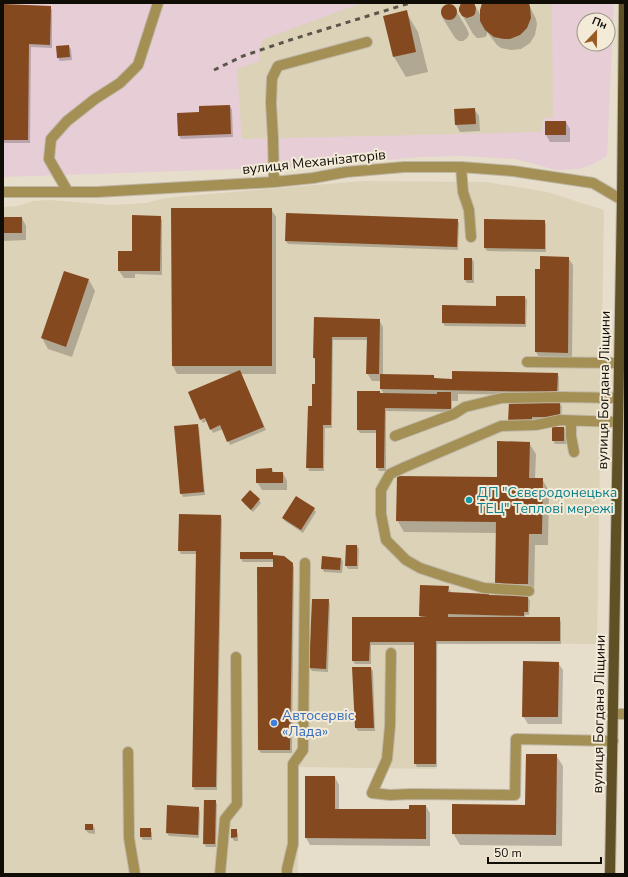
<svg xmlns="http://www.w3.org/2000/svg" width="628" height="877" viewBox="0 0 628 877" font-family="'Nunito Sans',sans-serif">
  <rect width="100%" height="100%" fill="#e6decb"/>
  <path fill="#e6cdd6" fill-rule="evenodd" d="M3,3H614L607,156L595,163L580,169L556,170L515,159L462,156L419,157L326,166L3,177ZM584,20H608V44H584Z"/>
  <path fill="#dcd2b8" d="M362,3H552L553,118H543L542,132L242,139L237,69L259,61V50L264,39Z
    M362,181L486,182L547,192L604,210L597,644L438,642L436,769L299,767L298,874H3V207L17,206L33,201L49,200L112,205L146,203L157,200L175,197Z"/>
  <path fill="#0003" d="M463,3L474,4L481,16L483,3H528L536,19L537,24L535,35L530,43L521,49L511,50L501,48L497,45L487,32V35L485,37L480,38H477L473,34L461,13Z
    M3,5L50,7L52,10V48L31,47L30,143H3Z
    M447,5H450L454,7L467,29L469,34L467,38L463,41H459L455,38L442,17L441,12L443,7Z
    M406,12L418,32L428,72L406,77L394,57Z
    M69,46L71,49L72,60L60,61L58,58Z
    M230,106L232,110L233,137L181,139L179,136Z
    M474,109L479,116L480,131L460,132L456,125Z
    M566,122L570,129V142H550L546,135Z
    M172,209H271L276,217V374H241L266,430L230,445L223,429L213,433L207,421L203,423L201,420L210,416L234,374H177L173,366Z
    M160,217L162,220V275L135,274V278H124L119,271Z
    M3,218H22L26,226V240L3,241Z
    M457,220L459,223L458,250L288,244L286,241Z
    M544,221L546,224V252L487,251L485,248Z
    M568,258L573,265L572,360L540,359L536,352L541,270Z
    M472,259L474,262V283H467L465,280Z
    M89,280L95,291L72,357L48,349L42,338Z
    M525,297L527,300L526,327L445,326L443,323L497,307Z
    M315,318L379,320L383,327V375L433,376L436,379L453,380L557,374L559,377V395L458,394V401H452V412L386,411V471H379L377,467V433H360L358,430L380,392L381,394H384L381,389V381H372L367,373L368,340H333L332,428H325L324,471H309L308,467L312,407L316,385V361L314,358Z
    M560,403L562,407L561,421L511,425Z
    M197,425L199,428L205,495L183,497L181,493Z
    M564,428L566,431V444H555L553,440Z
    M529,443L536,454L535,479H542L549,491L548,545H535L534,595H520V597H528L530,601L529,615H525V618H559L561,622V644H437V767H417L415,763V645H371V664H355L353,661V618H421L420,616L448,587L452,594L504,597L496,584L497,533L404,532L397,520L498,478Z
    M272,469L274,473H283L287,481V490H262L257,482Z
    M250,492L259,500L261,503L253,512L244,504L242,500Z
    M296,497L314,509L316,512L303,533L285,521L283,518Z
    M220,516L222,519L217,790H195L193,787L197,554H181L179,550Z
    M357,546L359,549L358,569H348L346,566Z
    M272,553L274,557L292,564L294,567L292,753H261L259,750L274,568V562H243L241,559Z
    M341,558L343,562L342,573L324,572L322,568Z
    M328,600L330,604L328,672L312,671L310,668Z
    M558,663L563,670L562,724H528L523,716Z
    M371,668L373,671L375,731H358L356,728Z
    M556,755L563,766L562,846L460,845L453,833L526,806Z
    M335,777L339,785V810H410L426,806L430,813V846L310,845L306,838Z
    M215,801L217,804L216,847H206L204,843Z
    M168,806L198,808L200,812L199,838L169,836L167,833Z
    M93,825L95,829V834L88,833L86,830Z
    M150,829L152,833V840H143L141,837Z
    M236,830L238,834V841H234L232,837Z"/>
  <path fill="#85491f" d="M461,3H474L476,8L475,14L473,16L467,18L462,16L459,11V8Z
    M482,3H529L530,7L531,18L527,28L520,35L510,39H504L494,37L485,30L480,21V10Z
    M441 12a8 8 0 1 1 16 0a8 8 0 1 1-16 0Z
    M3,4L51,6L50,45L29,44L28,140H3Z
    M407,10L416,52L393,57L383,16Z
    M69,45L70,57L57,58L56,46Z
    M230,105L231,134L178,136L177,113L199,112V106Z
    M475,108L476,124L455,125L454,109Z
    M545,121H566V135H545Z
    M171,208H272V366H172Z
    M286,213L458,219L457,247L285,241Z
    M132,215L161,216L160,271H118V251H132Z
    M3,217H22V233H3Z
    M484,219L545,220V249L484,248Z
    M540,256L569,257L568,353L535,352V269H540Z
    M464,258H472V280H464Z
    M64,271L89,279L66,347L41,338Z
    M496,296H525V324L442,323V305L496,306Z
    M314,317L380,319L379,374H366L367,337H332L331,425H323V468H306L308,406H312V384H315V358H313Z
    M240,370L264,427L227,442L220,425L210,430L205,418L200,420L188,392Z
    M452,371L558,373L557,392L380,389V374L434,375V378L452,379Z
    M357,391H380V393L437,394V392H451V409L385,408L384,468H376V430H357Z
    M509,402H560V417H532V422H508Z
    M198,424L204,492L180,494L174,426Z
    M552,427H564V441H552Z
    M497,441L530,442L529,478H543L542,534H529L528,584H495L496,522L396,521L397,476L497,477Z
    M272,468V472H283V483H256V469Z
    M250,490L260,499L251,510L241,500Z
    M296,496L315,508L301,530L282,518Z
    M179,514L221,515L216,787H192L196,551H178Z
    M346,545H357V566H345Z
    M240,552H273V555L284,556L293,563L290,750H258L257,567H273V559H240Z
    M322,556L341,558L340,570L321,569Z
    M420,585L449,586L448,592L489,594V595L528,596V612H524V616L448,614V617H560V641H436V764H414V642H370L369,661H352V617H427L419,616Z
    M312,599H329L326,669L309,668Z
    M523,661L559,662L558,717H522Z
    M352,667H371L374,728H355Z
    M526,754H557L556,835L452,834V804L525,805Z
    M305,776H335V809H409V805H426V839L305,838Z
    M204,800H216L215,844H203Z
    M167,805L199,807L198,835L166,833Z
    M85,824H93V830H85Z
    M140,828H151V837H140Z
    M231,829H237V837L231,838Z"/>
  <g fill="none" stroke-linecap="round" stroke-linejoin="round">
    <defs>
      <path id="minor" d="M461,167L463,192L469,210L471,237
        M274,182L273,138L271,103L272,78L278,66L367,42
        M3,192H97L274,182L313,178L346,172L404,167H461L513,171L593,183L622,200H625
        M68,192L49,159L51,139L67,121L95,99L120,83L138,65L158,3
        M527,362L619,363
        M571,421V436L574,452
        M395,436L454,414L465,407L502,398L560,397L618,398
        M529,591L484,588L447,577L420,568L406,560L386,540L381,514V490L390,474L405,467L501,426L536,425L560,420L618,422
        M391,653L390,726L387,759L372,793L390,795L411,794L515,795L516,739L613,741
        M613,714H625
        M128,752L129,838L135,874
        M220,874L225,819L237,804L236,657
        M287,874V869L293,844V764L303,750L305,563"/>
      <path id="major" d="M610,874L622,200L624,3"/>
    </defs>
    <use href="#minor" stroke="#bfb8a8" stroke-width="12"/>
    <use href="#major" stroke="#bfb8a8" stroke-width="12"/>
    <use href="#minor" stroke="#a48f54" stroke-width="10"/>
    <use href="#major" stroke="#5f5026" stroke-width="10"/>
    <path stroke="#5a564b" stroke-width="3" stroke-dasharray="5 5" stroke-linecap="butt" d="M214,70L243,56L290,40L410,3"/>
  </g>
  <circle fill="#0f9aa8" stroke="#f3ebd8" stroke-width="1.5" cx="469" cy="500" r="4"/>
  <circle fill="#3f7fe0" stroke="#f3ebd8" stroke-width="1.5" cx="274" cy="723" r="4"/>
  <g text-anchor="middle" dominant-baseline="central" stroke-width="4" stroke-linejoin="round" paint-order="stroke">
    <g font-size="14" fill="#100d07" stroke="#f3ebd8">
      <text transform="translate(314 162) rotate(-6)">вулиця Механізаторів</text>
      <text transform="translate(604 390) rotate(-89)">вулиця Богдана Ліщини</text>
      <text transform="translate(599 714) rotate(-89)">вулиця Богдана Ліщини</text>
    </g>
    <g font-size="14" fill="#0d838f" stroke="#f3ebd8" text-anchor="start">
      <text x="477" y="492">ДП "Сєвєродонецька<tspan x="477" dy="16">ТЕЦ" Теплові мережі</tspan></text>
    </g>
    <g font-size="14" fill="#366cbe" stroke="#f3ebd8" text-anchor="start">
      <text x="282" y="715">Автосервіс<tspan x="282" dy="16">«Лада»</tspan></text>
    </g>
  </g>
  <rect width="628" height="877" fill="none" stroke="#100d07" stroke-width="8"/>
  <g transform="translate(596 32) rotate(22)"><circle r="19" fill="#f3ebd8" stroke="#989284"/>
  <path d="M0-3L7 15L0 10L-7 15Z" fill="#995b21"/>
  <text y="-6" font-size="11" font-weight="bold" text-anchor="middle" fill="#100d07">Пн</text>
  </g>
  <path d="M488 857v6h113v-6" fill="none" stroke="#100d07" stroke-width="2"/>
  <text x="494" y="857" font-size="12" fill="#100d07" stroke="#f3ebd8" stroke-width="3" paint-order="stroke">50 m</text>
</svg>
